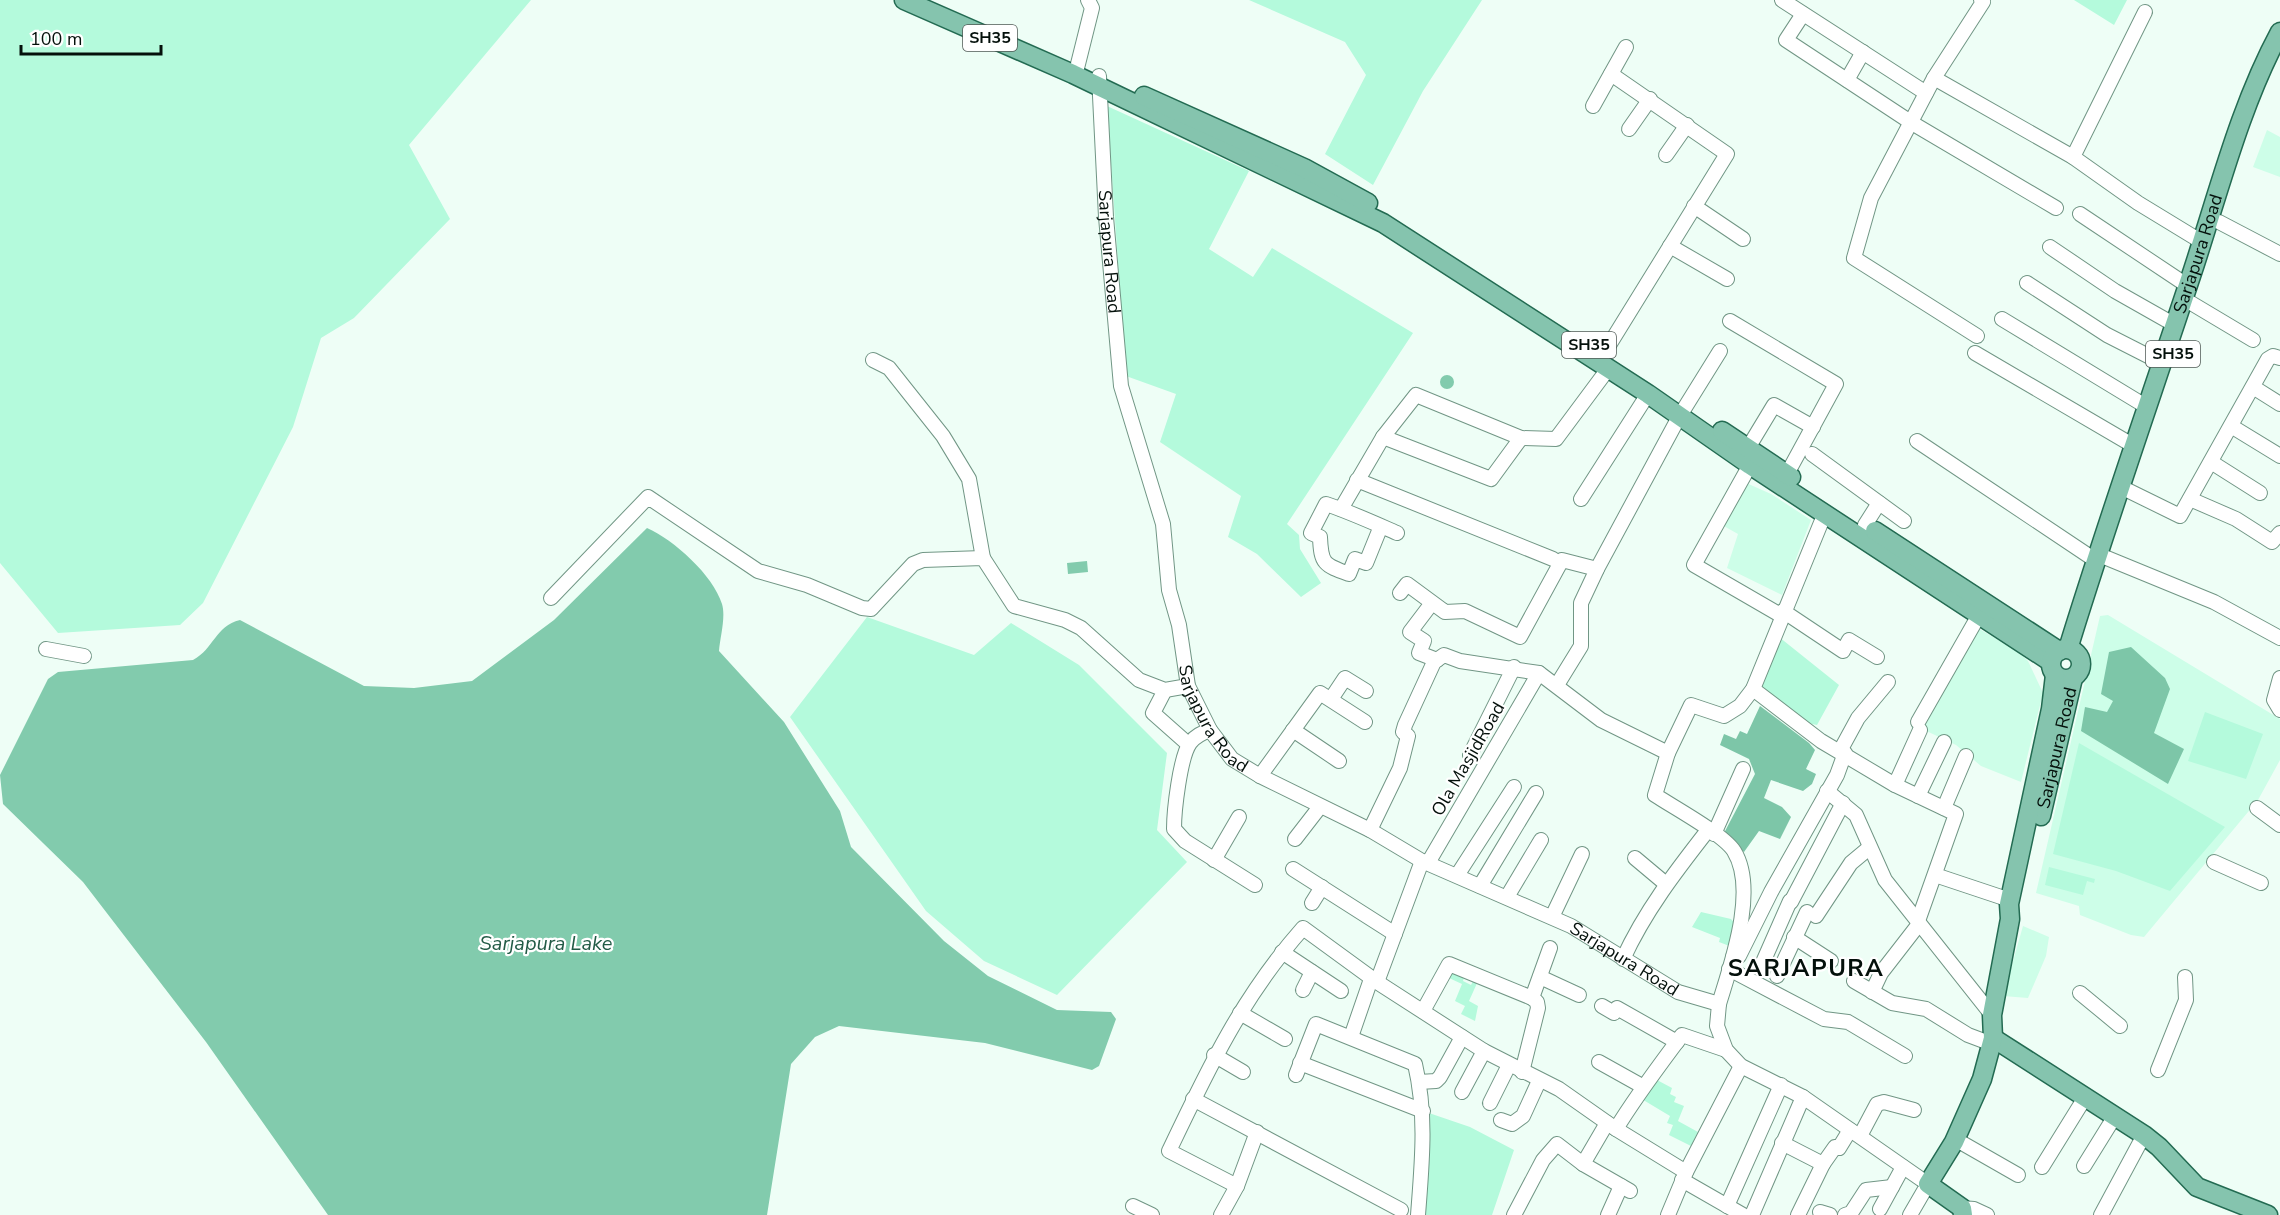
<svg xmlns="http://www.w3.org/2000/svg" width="2280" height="1215" viewBox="0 0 2280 1215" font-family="'Nunito Sans',sans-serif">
  <rect width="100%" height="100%" fill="#eefef6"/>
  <path fill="#cdfee8" d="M2267,130L2280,137V177L2253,167Z
    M1744,482L1771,494L1811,520L1782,595L1727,568L1738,534L1722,525Z
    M2108,615L2280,719V760L2258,800L2144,937L2131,935L2080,915L2079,906L2036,893L2100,616Z
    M1976,627L2019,652L2028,661L2043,693L2021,782L1981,766L1956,745L1918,727Z
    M2023,926L2049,937L2046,956L2028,998L2003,996Z"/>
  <path fill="#b4fadc" d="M0,0H531L409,145L450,219L354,318L321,338L293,427L203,603L180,625L58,633L0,563Z
    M1249,0H1482L1423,91L1373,185L1325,154L1366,75L1345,42Z
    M2074,0H2127L2114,25Z
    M1107,106L1249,171L1209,249L1253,277L1272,248L1413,333L1287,524L1299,535L1300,549L1321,583L1301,597L1257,554L1228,537L1241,496L1160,442L1176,394L1126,376Z
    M867,617L974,655L1011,623L1079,665L1167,753L1157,830L1187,862L1057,995L984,961L926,911L790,717Z
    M1779,637L1839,685L1817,725L1807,723L1760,686Z
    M2205,712L2263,734L2246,779L2188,761Z
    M2079,743L2225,827L2170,891L2116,871L2053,854Z
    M2049,867L2095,879L2094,883L2087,881L2083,895L2045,885Z
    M1701,912L1731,919L1737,926L1732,947L1719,942L1720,938L1692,927Z
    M1453,970L1465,974L1463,981L1471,985L1474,979L1478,981L1469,1001L1478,1006L1475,1021L1461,1014L1465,1006L1455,1001L1462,984L1449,978Z
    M1657,1080L1672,1088L1670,1094L1676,1097L1674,1102L1684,1106L1678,1121L1698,1132L1691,1146L1669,1135L1673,1125L1667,1123L1670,1116L1640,1098Z
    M1426,1112L1470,1127L1514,1150L1492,1215H1421C1425,1183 1436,1144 1426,1112Z"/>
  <path fill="#7dc6a8" d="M2131,647L2165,678L2170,689L2154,733L2184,749L2168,784L2081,731L2085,707L2107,712L2113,701L2101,694L2109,652Z
    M1760,706L1809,743L1815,750L1806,769L1816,774L1812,784L1803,791L1771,780L1764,798L1782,807L1791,817L1780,839L1759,831L1744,852L1723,835L1755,774L1749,759L1720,745L1724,734L1736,739L1740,731L1747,734Z"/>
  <path fill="#82cbad" d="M1440 382a7 7 0 1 1 14 0a7 7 0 1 1-14 0Z
    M647,528C674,540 713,575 722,604C726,617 720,637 719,651L784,722L840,811L851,847L944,941L988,976L1057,1010L1111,1012L1116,1019L1099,1066L1092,1070L985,1043L839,1026L815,1037L791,1064L767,1215H328L206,1042L83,882L3,804L0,775L48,679L58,672L193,660C214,649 215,626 240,620L364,686L414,688L472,681L554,620Z
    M1087,561L1088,572L1068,574L1067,563Z"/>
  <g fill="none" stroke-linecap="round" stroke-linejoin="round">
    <defs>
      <g id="minor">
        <path d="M1782,0L1926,93"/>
        <path d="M1803,14L1786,40L1912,123L2056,208"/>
        <path d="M1075,76L1092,8L1088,0"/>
        <path id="s1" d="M1099,76L1106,217L1121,386L1163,524L1169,590L1179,625L1188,686L1210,730L1232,759L1260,776L1370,830L1422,861L1571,926L1678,992L1719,1004L1717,1026L1726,1050L1741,1066L1803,1097L1928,1184L1910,1215"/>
        <path d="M1934,78L2073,157L2138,203L2202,242"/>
        <path d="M1847,80L1863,52"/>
        <path d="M1593,106L1626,47"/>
        <path d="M1629,129L1650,99"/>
        <path d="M1666,155L1687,125"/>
        <path d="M2073,157L2145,12"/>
        <path d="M1694,206L1743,239"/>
        <path d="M2080,214L2188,286"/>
        <path d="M2219,222L2280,254"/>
        <path d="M1670,246L1727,279"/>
        <path d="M2050,247L2115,291L2175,325"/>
        <path d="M2027,283L2107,335L2162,363"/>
        <path d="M2191,303L2253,340"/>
        <path d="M2002,319L2147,407"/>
        <path d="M1730,321L1836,384L1787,474"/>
        <path d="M1977,336L1854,258L1871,198L1934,78L1983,2L1981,0"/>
        <path d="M1975,353L2134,446"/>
        <path d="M873,360L889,368L943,436L969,479L983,558"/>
        <path d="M1598,363L1727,154L1611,74"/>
        <path d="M2253,387L2280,404"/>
        <path d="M2231,426L2280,456"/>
        <path d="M1383,437L1491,479L1521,438"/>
        <path d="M1917,441L2095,560"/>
        <path d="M1748,448L1774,405L1813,427"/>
        <path d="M1812,454L1904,521"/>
        <path d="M2211,462L2260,493"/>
        <path d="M1750,465L1694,565L1782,616"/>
        <path d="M1357,480L1553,559"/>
        <path d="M2127,490L2180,516L2268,359L2273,356L2280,358"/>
        <path d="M1581,499L1648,394"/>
        <path d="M2190,499L2236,519L2272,542L2280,533"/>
        <path d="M1341,509L1383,437L1416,395L1521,438L1556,439L1608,369"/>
        <path d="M1865,525L1879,503"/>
        <path d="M1381,526L1366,563L1355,559L1349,574C1324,565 1321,564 1320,537L1311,533L1326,504C1350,512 1374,523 1397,533"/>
        <path d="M2097,554L2214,602L2280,638"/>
        <path d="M1400,593L1407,584L1445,612L1465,611L1520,637L1562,560L1597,569"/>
        <path d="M551,598L648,497L758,571L807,585L862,608L871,609L913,564L923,560L983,558L1014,606L1065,620L1081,628L1139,680L1165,690L1188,686"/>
        <path d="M1432,603L1410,632L1424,641L1419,653L1437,660"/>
        <path d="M1783,611L1843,651L1849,640L1877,657"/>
        <path d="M46,649L84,656"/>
        <path d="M2280,678L2274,700L2280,710"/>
        <path d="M1557,685L1581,646V603L1597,569L1679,417L1720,351"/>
        <path d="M1753,689L1821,741L1895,785L1956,814L1918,921"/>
        <path d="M1165,690L1153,713L1188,744"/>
        <path d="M1331,699L1345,678L1366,691"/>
        <path d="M1918,722L1979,615"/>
        <path d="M1210,730C1202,733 1195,736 1190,743C1180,757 1174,811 1174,829L1185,841L1255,885"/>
        <path d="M1293,730L1339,761"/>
        <path d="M1840,751L1858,718L1888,682"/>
        <path d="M1470,755L1514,667"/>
        <path d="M1260,776L1320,693L1365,722"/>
        <path d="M1895,785L1920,730"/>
        <path d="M1827,791L1856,815L1885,880L1992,1015"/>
        <path d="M1918,796L1944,742"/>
        <path d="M1944,808L1966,756"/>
        <path d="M2257,808L2280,825"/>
        <path d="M1370,830L1400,768L1408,736L1403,732L1405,725L1434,662L1444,655L1460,661L1539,673L1601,720L1668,753"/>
        <path d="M1714,834L1743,769"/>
        <path d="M1295,839L1319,808"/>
        <path d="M1635,858L1666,884"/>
        <path d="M1214,860L1239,817"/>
        <path d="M2214,862L2261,883"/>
        <path d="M1428,863L1539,673"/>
        <path d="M1293,869L1395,934"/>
        <path d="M1458,874L1514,787"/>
        <path d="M1935,875L2010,900"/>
        <path d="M1480,886L1536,793"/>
        <path d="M1507,897L1541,840"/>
        <path d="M1791,902L1843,803"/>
        <path d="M1312,903L1322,887"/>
        <path d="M1816,916L1851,863L1869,848"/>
        <path d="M1552,917L1582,854"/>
        <path d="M1794,937L1831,961"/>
        <path d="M1282,952L1341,991"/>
        <path d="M1733,957L1739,956L1771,892L1837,775L1845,753"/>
        <path d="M1623,959C1645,911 1676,871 1708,830"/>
        <path d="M1729,969L1824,1019L1848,1022L1905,1056"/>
        <path d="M1760,969L1790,901"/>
        <path d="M1777,976L1807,912"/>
        <path d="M1540,977L1579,995"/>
        <path d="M1854,981L1892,1003L1926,1009L1968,1035L1992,1044"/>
        <path d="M1377,982L1422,861"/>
        <path d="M1303,990L1312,972"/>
        <path d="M1872,992L1881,973L1919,924"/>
        <path d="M2080,993L2120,1026"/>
        <path d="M1532,998L1550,948"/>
        <path d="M1719,1004C1731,964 1758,890 1734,851C1723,834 1673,807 1655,795L1668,753L1691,705L1724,716L1740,706L1753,689L1825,513"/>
        <path d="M1602,1006L1614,1013L1617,1008L1677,1042"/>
        <path d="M1423,1011L1449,964L1532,998L1537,1002L1538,1008L1522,1072"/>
        <path d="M1240,1013L1285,1039"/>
        <path d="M1351,1037L1371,979"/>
        <path d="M1214,1055L1243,1072"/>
        <path d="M1599,1062L1642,1086"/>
        <path d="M1300,1063L1423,1111"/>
        <path d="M2158,1070L2186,1000L2185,977"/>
        <path d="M1296,1075L1316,1024L1415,1064C1427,1115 1422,1163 1418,1215"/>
        <path d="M1419,1082L1436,1081L1440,1077L1462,1037"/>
        <path d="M1462,1092L1484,1051"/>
        <path d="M1193,1099L1401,1210"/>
        <path d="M1490,1103L1509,1065"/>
        <path d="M1501,1120L1512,1124L1523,1116L1539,1081"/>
        <path d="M1616,1129C1636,1096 1659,1066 1682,1035L1726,1050"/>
        <path d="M1860,1136L1877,1104L1884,1102L1914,1110"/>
        <path d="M1955,1139L2018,1175"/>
        <path d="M1782,1143L1823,1164"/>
        <path d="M1583,1164L1607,1123"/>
        <path d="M2084,1166L2115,1116"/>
        <path d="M2042,1167L2086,1096"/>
        <path d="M1682,1180L1743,1215"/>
        <path d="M1237,1186L1169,1151C1208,1069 1242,997 1303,928L1377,982L1484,1051L1559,1089L1616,1129L1686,1172"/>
        <path d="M1133,1206L1152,1215"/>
        <path d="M1727,1206L1781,1085"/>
        <path d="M1962,1208L1974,1209L1987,1215"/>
        <path d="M1880,1209L1903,1167"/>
        <path d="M1820,1212L1830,1215"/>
        <path d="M1221,1215L1237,1186L1257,1132"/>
        <path d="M1514,1215L1543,1160L1557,1144L1583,1164L1630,1191"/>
        <path d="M1608,1215L1621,1186"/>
        <path d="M1668,1215L1686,1172L1741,1066"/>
        <path d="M1752,1215L1803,1097"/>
        <path d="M1798,1215L1823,1164L1835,1147L1839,1148L1850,1130"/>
        <path d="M1845,1215L1851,1213L1866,1190L1892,1187"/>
        <path d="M2101,1215L2144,1135"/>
      </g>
      <g id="major">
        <path d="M904,0L1073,74L1383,223L1648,394L1750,465L2051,662"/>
        <path d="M1144,96L1304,168L1368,203"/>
        <path d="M1722,431L1791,477"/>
        <path d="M1875,531L2059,651"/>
        <path id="s2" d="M2068,649C2107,522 2151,397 2193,270C2219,191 2240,106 2280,32"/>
        <circle cx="2066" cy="664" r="15"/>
        <path id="s3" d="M2041,816L2073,678"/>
        <path d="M1993,1038L2144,1135L2159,1147L2197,1187L2268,1215"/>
        <path d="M1963,1215L1962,1208L1928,1184L1954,1142L1982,1079L1993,1038L1992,1015L2010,919L2009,904L2051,709L2055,675"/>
      </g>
    </defs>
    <use href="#minor" stroke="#719685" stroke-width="16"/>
    <use href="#major" stroke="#236b52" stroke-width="21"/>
    <use href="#minor" stroke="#fff" stroke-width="14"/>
    <use href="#major" stroke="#85c4ae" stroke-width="18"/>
  </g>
  <g text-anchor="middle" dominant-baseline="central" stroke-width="4.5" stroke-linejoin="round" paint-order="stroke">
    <g fill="#fff" stroke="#4f5854" stroke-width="1.5">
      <rect x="963" y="25" width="54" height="26" rx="4.5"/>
      <rect x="1562" y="332" width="54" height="26" rx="4.5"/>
      <rect x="2146" y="341" width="54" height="26" rx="4.5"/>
    </g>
    <g font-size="16" font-weight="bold" fill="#04100b">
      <text x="990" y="38">SH35</text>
      <text x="1589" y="345">SH35</text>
      <text x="2173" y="354">SH35</text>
    </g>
    <g font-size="18" fill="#04100b" stroke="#fff">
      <text stroke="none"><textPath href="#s1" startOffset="176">Sarjapura Road</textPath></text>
      <text stroke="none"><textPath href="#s2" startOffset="416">Sarjapura Road</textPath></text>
      <text stroke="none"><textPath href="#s1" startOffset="660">Sarjapura Road</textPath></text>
      <text stroke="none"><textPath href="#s3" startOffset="70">Sarjapura Road</textPath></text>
      <text transform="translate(1468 759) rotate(-60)">Ola MasjidRoad</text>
      <text stroke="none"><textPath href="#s1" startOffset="1146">Sarjapura Road</textPath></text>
    </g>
    <g font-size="20" font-style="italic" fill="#225b46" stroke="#fff">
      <text x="546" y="943">Sarjapura Lake</text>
    </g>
    <g font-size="24" font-weight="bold" letter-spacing="1.5" fill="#04100b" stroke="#fff">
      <text x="1806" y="968">SARJAPURA</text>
    </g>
  </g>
  <path d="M21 45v9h140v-9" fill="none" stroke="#04100b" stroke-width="3"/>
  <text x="30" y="45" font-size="18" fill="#04100b" stroke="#ffffff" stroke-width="4.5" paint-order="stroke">100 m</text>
</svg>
